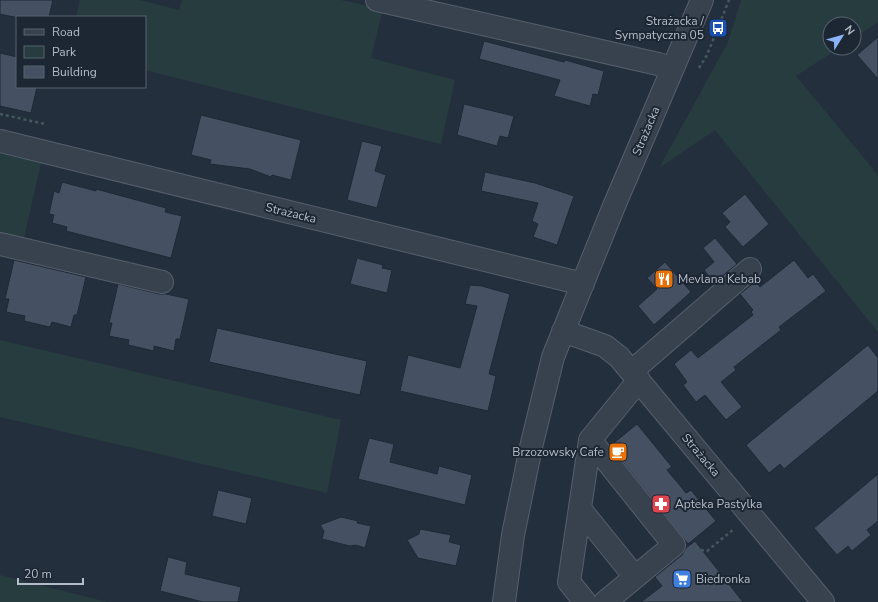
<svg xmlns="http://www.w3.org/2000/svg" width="878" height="602" viewBox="0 0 878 602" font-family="'Nunito Sans',sans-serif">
  <rect width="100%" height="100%" fill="#242f3e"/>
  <path fill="#263c3f" d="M80,0H139L179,10L182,0H341L383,9L371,58L455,80L441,144L145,70V17H76Z
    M741,0H878V22L854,38V24H830V48H839L796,76L878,175V332L715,130L659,168L728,42Z
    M0,154L41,163L24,238L0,232Z
    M0,340L341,420L327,493L0,417Z
    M0,575L107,602H0Z"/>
  <path fill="#455162" stroke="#1f2835" d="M0,0H53L49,17H14L0,14Z
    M878,37V79L857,55Z
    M484,41L564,62L565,60L604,71L598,95L593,94L590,106L554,96L560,80L479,59Z
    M0,53L17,57V87H37L31,113L0,106Z
    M464,104L514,116L508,138L500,136L497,146L457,135Z
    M201,115L301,140L291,180L272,175L271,177L250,169L210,164L211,160L191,155Z
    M362,141L382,146L375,171L386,175L377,208L347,200Z
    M485,172L535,183L574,196L557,245L533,237L538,224L532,221L538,203L481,191Z
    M62,182L96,191V189L166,208L165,212L182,216L171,258L66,231L67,227L52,223L54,215L49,214L54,191L59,193Z
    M745,194L769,224L743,247L725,227L730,222L722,213Z
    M715,238L737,264L714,283L704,270L714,262L703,248Z
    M357,258L383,265L382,268L392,270L387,293L350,284Z
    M14,260L86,277L77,315H74L71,327L52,322L50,327L41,325L24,321L25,316L6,312L9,299H5Z
    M794,260L808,278L813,274L826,291L779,327L781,330L734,367L736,370L721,382L742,407L726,420L705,395L696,402L683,385L687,382L674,364L691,350L698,358L753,315L751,312L753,310L740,294L756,281L760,287Z
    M665,262L691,292L654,325L638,306L657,289L647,278Z
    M118,284L159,294H166L189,299L180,339H176L174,351L154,346V351L128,345L129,340L109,336L112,323H109Z
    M470,285L482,286L510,294L489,374L496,376L488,411L400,391L408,355L460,368L477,306L465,304Z
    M217,328L367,361L360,395L209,362Z
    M868,345L878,358V391L784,469L780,464L769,473L746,445Z
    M637,424L672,467L667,470L686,493L691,490L716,521L688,544L610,446Z
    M369,438L394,444L390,462L437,474L439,466L472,475L465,505L358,479Z
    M878,474V521L867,530L871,535L852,551L848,546L837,555L814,528Z
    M218,490L252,498L246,524L212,516Z
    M341,517L358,521L357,523L371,526L365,548L356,545L350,546L322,539L324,531L320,525Z
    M420,529L451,535L449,542L461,545L456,566L418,558L407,540L419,534Z
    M695,541L743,602H641L662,586L655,577L682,555L686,548Z
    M168,557L187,562L185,574L241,587L238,602H203L160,591Z"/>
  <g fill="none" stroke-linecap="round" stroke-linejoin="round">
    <defs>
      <path id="minor" d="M377,0L658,64L673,68
        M0,141L583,284
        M0,244L162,282
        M563,331L605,346L619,357L823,602
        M632,371L750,269
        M590,440L674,545L605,602
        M580,509L635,577
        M504,602L513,535L531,447L553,357L614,206L702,0
        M585,602L569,582L590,440L639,380"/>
    </defs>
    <use href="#minor" stroke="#565f6c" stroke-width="24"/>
    <path stroke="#44595c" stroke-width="2.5" stroke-dasharray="3 3" stroke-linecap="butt" d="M699,68L707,55L729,0
      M0,114L45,124
      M695,549L707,551L734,529"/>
    <use href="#minor" stroke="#38414e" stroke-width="22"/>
  </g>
  <defs>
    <symbol id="bus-square" viewBox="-11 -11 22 22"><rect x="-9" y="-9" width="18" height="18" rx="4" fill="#1a4fb4" stroke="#1d2633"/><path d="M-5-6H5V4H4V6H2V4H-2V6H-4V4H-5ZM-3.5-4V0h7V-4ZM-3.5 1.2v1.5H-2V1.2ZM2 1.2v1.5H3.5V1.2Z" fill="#fff"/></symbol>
    <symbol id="restaurant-square" viewBox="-11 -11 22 22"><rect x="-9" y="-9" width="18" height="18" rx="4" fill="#e8710a" stroke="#1d2633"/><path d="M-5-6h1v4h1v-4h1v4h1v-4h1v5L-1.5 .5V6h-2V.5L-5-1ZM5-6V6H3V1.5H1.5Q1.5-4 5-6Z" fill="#fff"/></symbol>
    <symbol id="cafe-square" viewBox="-11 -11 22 22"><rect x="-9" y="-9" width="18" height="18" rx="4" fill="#e8710a" stroke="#1d2633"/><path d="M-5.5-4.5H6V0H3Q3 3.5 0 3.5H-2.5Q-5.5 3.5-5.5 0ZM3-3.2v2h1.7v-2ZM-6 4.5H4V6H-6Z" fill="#fff"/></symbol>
    <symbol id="pharmacy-square" viewBox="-11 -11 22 22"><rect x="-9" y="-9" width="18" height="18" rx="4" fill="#e0444e" stroke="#1d2633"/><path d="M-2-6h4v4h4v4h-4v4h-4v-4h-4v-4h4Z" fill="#fff"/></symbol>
    <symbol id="supermarket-square" viewBox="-11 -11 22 22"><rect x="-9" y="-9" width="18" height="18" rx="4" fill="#3f7fe0" stroke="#1d2633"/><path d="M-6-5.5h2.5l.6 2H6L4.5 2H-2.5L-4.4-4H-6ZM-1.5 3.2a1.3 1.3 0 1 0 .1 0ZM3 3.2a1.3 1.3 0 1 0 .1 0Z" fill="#fff"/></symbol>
  </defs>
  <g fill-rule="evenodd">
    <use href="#bus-square" x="707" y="17" width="22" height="22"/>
    <use href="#restaurant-square" x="653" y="268" width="22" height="22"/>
    <use href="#cafe-square" x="607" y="441" width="22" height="22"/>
    <use href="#pharmacy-square" x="650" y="493" width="22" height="22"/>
    <use href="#supermarket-square" x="671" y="568" width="22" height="22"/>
  </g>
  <g text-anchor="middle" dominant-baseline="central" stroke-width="4" stroke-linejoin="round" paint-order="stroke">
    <g font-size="12" fill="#b4bcc9" stroke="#1d2633" text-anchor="start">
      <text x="704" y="21" text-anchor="end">Strażacka /<tspan x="704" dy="14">Sympatyczna 05</tspan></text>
      <text x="678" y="279">Mevlana Kebab</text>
      <text x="604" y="452" text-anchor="end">Brzozowsky Cafe</text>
      <text x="675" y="504">Apteka Pastylka</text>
      <text x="696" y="579">Biedronka</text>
    </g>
    <g font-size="12" fill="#b4bcc9" stroke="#1d2633">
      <text transform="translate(646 131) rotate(-67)">Strażacka</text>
      <text transform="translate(291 213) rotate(14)">Strażacka</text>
      <text transform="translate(701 455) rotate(50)">Strażacka</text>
    </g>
  </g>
  <rect x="16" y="16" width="130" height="72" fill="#1d2633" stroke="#59626f"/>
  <rect x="24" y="29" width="20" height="6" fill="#38414e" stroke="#59626f"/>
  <text x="52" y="36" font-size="12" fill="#b4bcc9">Road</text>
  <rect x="24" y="46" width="20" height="12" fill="#263c3f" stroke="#59626f"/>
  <text x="52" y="56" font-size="12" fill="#b4bcc9">Park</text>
  <rect x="24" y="66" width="20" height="12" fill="#455162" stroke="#59626f"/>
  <text x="52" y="76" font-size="12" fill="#b4bcc9">Building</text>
  <g transform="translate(842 36) rotate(53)"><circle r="19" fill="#1d2633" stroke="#59626f"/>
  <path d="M0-3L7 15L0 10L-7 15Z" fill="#8ab4f8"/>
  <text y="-6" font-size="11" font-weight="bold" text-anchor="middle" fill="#b4bcc9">N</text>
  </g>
  <path d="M18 578v6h65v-6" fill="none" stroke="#b4bcc9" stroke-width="2"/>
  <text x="24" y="578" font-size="12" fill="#b4bcc9" stroke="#1d2633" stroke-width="3" paint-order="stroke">20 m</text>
</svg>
